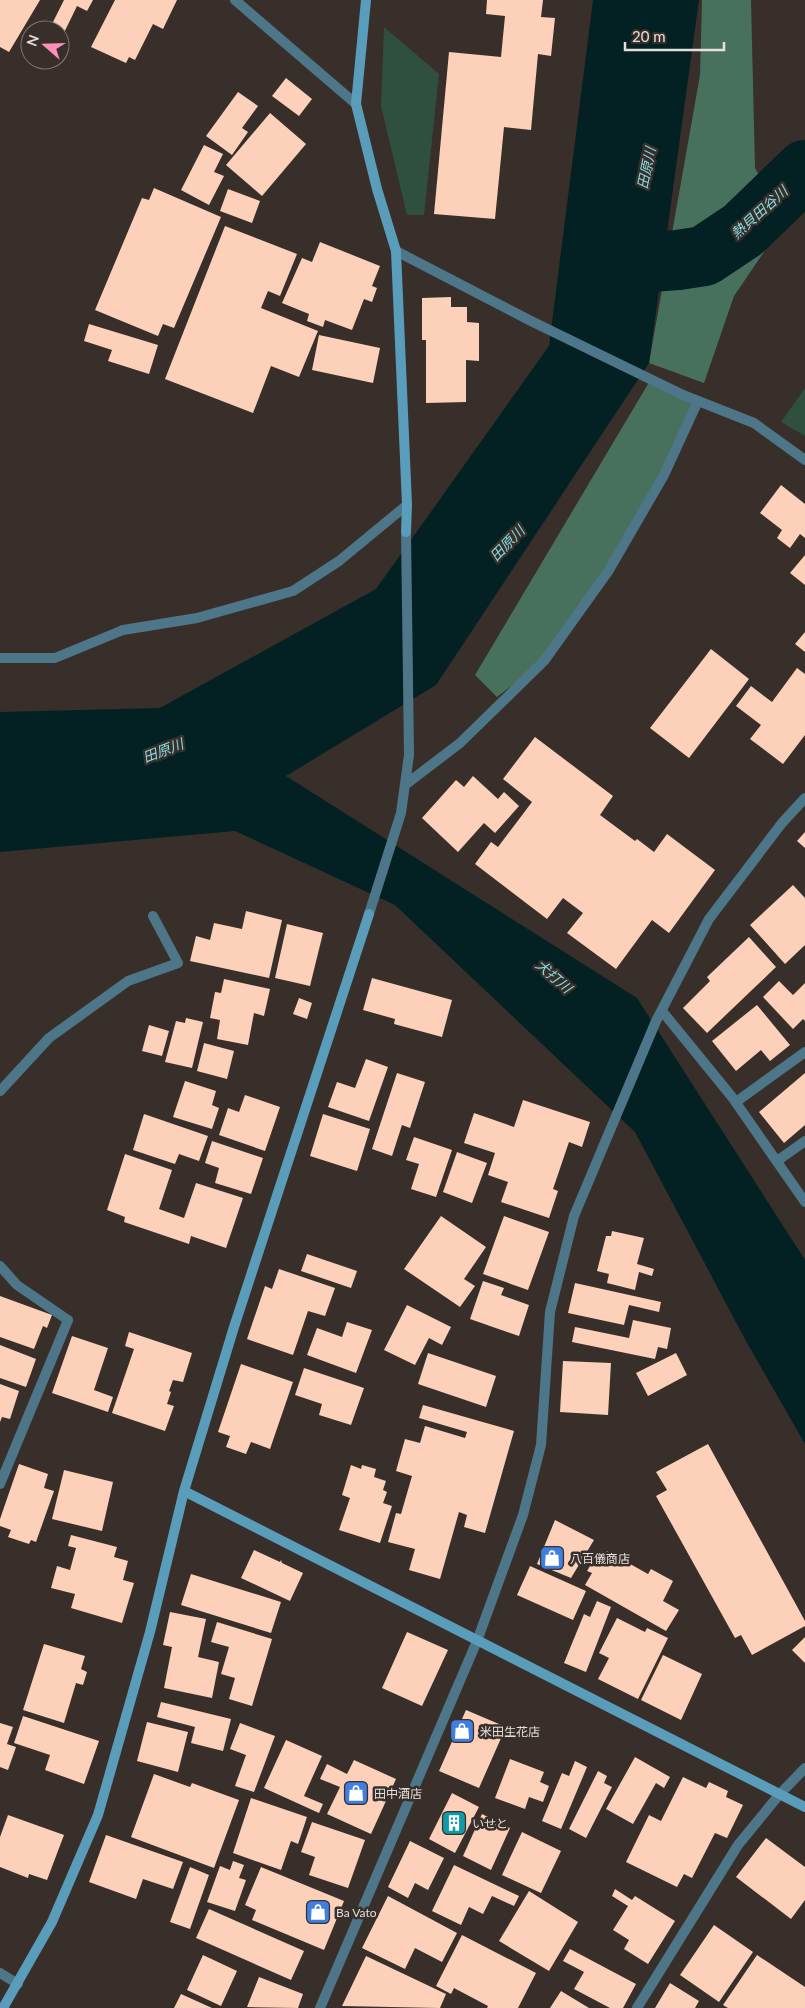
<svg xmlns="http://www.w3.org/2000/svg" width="805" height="2008" viewBox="0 0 805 2008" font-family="Lato,'Noto Sans JP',sans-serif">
  <rect width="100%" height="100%" fill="#392f2a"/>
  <path fill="#2f4f3f" d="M384,27L439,74L424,215H407L381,106Z
    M805,388V436L781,422Z"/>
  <path fill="#47715c" d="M702,0H751L755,168L785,221L734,296L704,383L649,363L700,75Z
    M651,379L698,401L609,570L544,661L497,697L475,675Z"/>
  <path fill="#032022" d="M593,0H699L649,363L436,685L286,776L637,998L805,1260V1444L747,1343L635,1132L395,905L235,831L0,852V712L160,708L376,589L549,346Z"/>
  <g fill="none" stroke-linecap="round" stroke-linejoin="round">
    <path stroke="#032022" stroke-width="60" d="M622,264L678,260L704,256L743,230L805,170"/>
  </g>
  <path fill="#fcd0b9" d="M0,0H40L9,52L0,47Z
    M64,0H93L87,11L77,6L60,41V30H49Z
    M115,0H177L163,29L153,24L135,60L129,57L126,63L91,47Z
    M487,0H543L541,17L555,18L551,56L538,54L531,130L504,127L495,219L434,214L449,52L501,57L505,16L486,14Z
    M286,78L312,99L299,116L272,96Z
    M238,92L258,106L242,128L248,132L232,155L206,136Z
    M270,113L306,144L262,196L226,165Z
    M204,145L223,154L214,172L224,176L209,205L181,190Z
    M154,188L221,217L174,328L163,324L158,336L95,310L142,198L149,200Z
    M228,189L260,201L252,223L220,211Z
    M225,226L297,254L280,296L268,291L261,308L318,331L299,377L271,366L253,413L165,379Z
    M320,242L380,266L372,286L377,288L372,302L364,299L352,330L325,320L323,327L307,321L309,314L282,303L302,258L312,262Z
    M451,297V307H467V322L479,323V361L466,360V402L426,403V340H422V298Z
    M89,324L158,345L149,374L108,361L112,350L84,341Z
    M319,335L380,348L373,383L312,370Z
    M781,485L805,504V538L800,534L790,548L777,538L782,530L760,513Z
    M805,555V585L790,573Z
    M805,632V652L795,644Z
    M711,649L749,679L689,758L650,728Z
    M797,668L805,674V735L783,764L750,739L761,725L736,706L751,686L772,702Z
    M535,737L613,796L600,815L635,841L637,839L654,852L667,834L715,870L669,933L652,920L616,969L567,933L583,913L563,898L547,919L475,864L491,842L498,847L532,802L503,779Z
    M473,776L498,799L504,792L519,806L495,833L484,823L458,852L422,818L456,780L464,787Z
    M805,832V848L797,841Z
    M793,885L805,898V945L785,964L750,925Z
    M246,911L282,920L269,978L190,961L196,936L210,940L214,923L242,929Z
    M287,924L323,933L310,986L275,978Z
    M749,937L776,967L707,1033L683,1008L710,981L707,977Z
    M372,978L452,1000L442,1037L394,1024L395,1019L363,1010Z
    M224,979L270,989L264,1016L254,1013L248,1045L217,1039L220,1020L210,1018L215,992L221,993Z
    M779,981L793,995L805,983V1021L803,1019L793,1029L763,997Z
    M299,998L312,1003L307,1019L293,1014Z
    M757,1005L790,1045L770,1061L761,1050L736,1071L712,1041Z
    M186,1018L203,1022L192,1068L165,1062L176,1021L185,1023Z
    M149,1025L169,1031L162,1056L142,1051Z
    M204,1043L234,1051L227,1079L197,1071Z
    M366,1059L388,1067L369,1121L328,1107L337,1082L355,1088Z
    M397,1073L425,1082L410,1128L402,1125L392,1156L372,1149Z
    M805,1073V1125L784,1143L759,1112Z
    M185,1081L216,1091L212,1105L219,1108L212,1129L173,1117Z
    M245,1095L280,1107L265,1151L219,1135L228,1108L239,1112Z
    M523,1100L590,1122L582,1147L569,1142L553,1189L558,1191L549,1218L501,1202L508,1182L488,1175L495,1153L464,1143L474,1113L514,1127Z
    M144,1114L208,1136L199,1161L179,1154L175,1164L133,1150Z
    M323,1114L370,1129L357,1171L310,1156Z
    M414,1137L452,1150L436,1197L411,1189L419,1164L406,1160Z
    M212,1141L263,1158L251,1194L215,1183L219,1168L205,1163Z
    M457,1152L487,1163L472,1203L443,1192Z
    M125,1154L172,1170L159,1209L184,1218L196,1183L243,1198L226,1248L191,1236L189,1244L124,1222L125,1217L107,1210Z
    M441,1216L486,1247L464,1279L475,1286L460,1307L404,1269Z
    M504,1216L549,1232L528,1290L483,1274Z
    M612,1231L644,1238L637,1264L654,1269L652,1276L639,1272L635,1290L607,1283L609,1274L597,1271L606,1236H611Z
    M307,1254L357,1271L351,1288L301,1271Z
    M279,1269L335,1288L325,1316L308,1311L293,1355L247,1339L265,1286L272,1289Z
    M483,1281L504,1288L501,1295L529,1305L519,1336L470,1319Z
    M575,1283L661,1302L659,1312L629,1305L624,1325L568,1313Z
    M0,1296L52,1315L47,1328L43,1326L34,1349L0,1337Z
    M407,1305L451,1327L442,1345L429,1338L415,1365L384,1350Z
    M633,1320L671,1328L667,1349L658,1347L655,1359L572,1342L575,1327L629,1338Z
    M347,1322L372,1330L356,1373L307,1355L317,1328L342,1337Z
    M129,1332L192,1353L183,1382L173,1380L169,1391L171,1392L167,1404L174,1406L165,1431L112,1413L134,1349L125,1346Z
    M72,1336L108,1348L94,1390L113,1397L108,1412L52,1393Z
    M0,1345L36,1359L26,1387L0,1378Z
    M428,1353L496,1376L486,1407L418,1384Z
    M676,1353L687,1375L648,1396L636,1373Z
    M563,1361L611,1363L608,1415L560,1412Z
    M241,1364L293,1382L270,1449L251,1442L246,1454L226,1447L230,1436L218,1432Z
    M304,1368L364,1388L351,1425L319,1415L322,1404L295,1395Z
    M0,1384L19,1391L10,1419L2,1417L0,1422Z
    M423,1405L514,1431L485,1533L464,1527L467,1515L459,1512L440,1579L409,1570L415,1549L388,1542L396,1513L401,1514L412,1476L396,1471L405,1439L420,1443L425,1426L465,1438L467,1432L419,1418Z
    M708,1444L805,1621V1626L752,1655L741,1635L735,1638L656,1496L667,1490L656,1472Z
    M19,1464L48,1474L44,1488L54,1491L36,1542L31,1540L29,1544L8,1537L11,1530L0,1526V1519Z
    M351,1465L361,1469L362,1465L376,1469L374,1477L386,1481L383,1490L387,1492L383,1503L392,1506L380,1543L339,1530L350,1498L342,1495Z
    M64,1470L113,1482L102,1531L52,1519Z
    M555,1520L594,1540L571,1578L537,1564Z
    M71,1535L117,1547L114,1557L128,1561L123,1580L134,1583L122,1623L71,1608L75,1594L51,1588L57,1566L70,1570L76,1548L68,1546Z
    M254,1550L280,1562L281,1560L282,1563L303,1573L290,1601L241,1578Z
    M607,1551L648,1574L651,1569L673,1581L663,1601L679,1610L666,1631L585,1585L592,1573L587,1571L593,1561L599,1564Z
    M530,1566L586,1591L573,1620L517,1595Z
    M191,1574L281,1602L271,1633L181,1605Z
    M597,1601L611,1607L586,1672L564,1663L584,1614L590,1617Z
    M170,1612L206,1619L198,1657L219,1662L212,1698L164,1688L172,1647L163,1645Z
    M617,1618L645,1632L647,1628L668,1638L638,1699L598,1679L609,1658L599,1653Z
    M217,1622L272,1639L252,1706L229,1699L235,1678L221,1674L229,1647L211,1642Z
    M407,1632L448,1650L422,1706L382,1688Z
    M805,1637V1663L792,1650Z
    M44,1644L85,1656L81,1669L87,1672L83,1685L76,1683L64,1723L23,1710Z
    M663,1655L702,1674L681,1720L641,1700Z
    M161,1702L231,1719L223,1751L191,1743L195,1727L157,1717Z
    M466,1710L506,1727L479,1788L439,1771Z
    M23,1716L99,1741L84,1784L45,1770L50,1755L14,1743Z
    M147,1722L188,1732L178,1772L137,1761Z
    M0,1723L13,1727L7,1744L16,1747L8,1770L0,1767Z
    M240,1723L275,1736L254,1792L235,1786L246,1755L230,1749Z
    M286,1740L322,1756L304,1796L323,1804L319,1813L264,1788Z
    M635,1757L670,1777L664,1788L656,1783L633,1824L606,1809Z
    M510,1759L544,1772L540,1782L549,1786L543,1802L529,1797L525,1809L495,1798Z
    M354,1760L396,1779L371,1834L327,1814L340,1787L320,1779L327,1764L347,1774Z
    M575,1761L587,1767L561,1829L542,1821L562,1773L569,1776Z
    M598,1771L607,1776L604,1783L612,1787L586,1838L569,1829Z
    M154,1774L190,1787L192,1783L239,1800L214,1868L131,1837Z
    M683,1777L706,1788L709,1782L728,1791L726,1797L743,1805L727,1838L715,1833L692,1878L684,1874L677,1887L626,1862L649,1815L661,1821Z
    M452,1793L479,1807L455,1853L429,1839Z
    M251,1798L307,1817L298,1844L291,1841L281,1870L233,1853Z
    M482,1814L510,1828L491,1870L463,1856Z
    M8,1815L64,1835L47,1880L29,1874L28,1878L0,1867V1837Z
    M312,1822L365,1840L348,1888L309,1875L315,1857L301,1852Z
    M522,1832L561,1851L541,1893L502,1875Z
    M106,1835L183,1862L173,1889L143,1879L136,1899L89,1882Z
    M766,1838L805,1867V1900L791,1919L736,1877Z
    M410,1841L444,1858L428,1890L415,1883L408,1898L388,1887Z
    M233,1861L244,1865L239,1878L246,1880L235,1911L207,1902L220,1866L230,1870Z
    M454,1865L519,1896L514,1906L492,1896L483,1914L469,1907L461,1925L432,1911Z
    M190,1867L209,1875L190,1929L170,1922Z
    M261,1867L344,1901L324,1950L252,1920L256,1910L245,1905Z
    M615,1889L632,1900L635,1896L675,1921L648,1964L624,1949L629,1940L613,1930L628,1906L612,1896Z
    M529,1891L578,1922L549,1971L499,1941Z
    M388,1896L457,1933L442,1962L415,1948L405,1969L362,1948Z
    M209,1909L304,1951L291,1980L196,1938Z
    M714,1925L753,1952L719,2002L680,1975Z
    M462,1935L536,1973L518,2008H487L488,2006L454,1988L451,1994L436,1986Z
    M570,1949L636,1984L623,2008H610L574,1989L584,1972L563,1961Z
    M203,1955L237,1971L221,2006L187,1990Z
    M757,1955L805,1987V2008H728L723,2005Z
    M366,1956L446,1994L440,2008L342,2006Z
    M259,1977L303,1994L298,2008L247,2007Z
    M670,1983L699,2001L695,2008H655Z
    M561,1991L589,2008H550Z
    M181,1994L212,2008H174Z"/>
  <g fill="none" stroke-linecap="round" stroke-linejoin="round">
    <path stroke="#4e7689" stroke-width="10" d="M123,630L197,618L293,591L339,561L407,505
      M0,1091L49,1038L128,981L178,963L153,916
      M0,1266L17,1285L68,1320"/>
    <path stroke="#4e7689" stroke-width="10" d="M235,0L356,104
      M396,251L533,322L683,395L754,423L805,460
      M0,658H55L123,630
      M405,785L460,743L544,661L609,570L664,475L698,401
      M369,914L401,813L409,755L406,532
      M662,1011L732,1097L805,1202
      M736,1102L805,1052
      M777,1161L805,1141
      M0,1484L68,1320
      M0,1973L18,1984
      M320,2008L477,1641L523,1515L541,1445L550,1312L574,1216L656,1021L709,919L782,823L805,798
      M637,2008L738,1845L779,1795L805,1768"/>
    <path stroke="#5a9dba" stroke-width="10" d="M366,0L356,104L377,189L396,251L407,505L406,532
      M184,1491L805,1807
      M3,2008L52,1922L98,1815L150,1632L184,1491L234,1327L369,914"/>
  </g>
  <defs>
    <symbol id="shop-square" viewBox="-11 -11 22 22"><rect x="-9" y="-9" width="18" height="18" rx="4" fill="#3f7fe0" stroke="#392f2a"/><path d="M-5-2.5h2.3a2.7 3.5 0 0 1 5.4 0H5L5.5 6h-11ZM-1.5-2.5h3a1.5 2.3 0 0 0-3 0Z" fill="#fff"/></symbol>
    <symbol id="building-square" viewBox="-11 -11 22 22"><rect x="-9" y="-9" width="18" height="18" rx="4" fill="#0f9aa8" stroke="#392f2a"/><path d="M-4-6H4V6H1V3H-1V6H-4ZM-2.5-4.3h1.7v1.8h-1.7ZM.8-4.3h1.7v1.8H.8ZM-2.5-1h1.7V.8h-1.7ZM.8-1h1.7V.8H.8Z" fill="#fff"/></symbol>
  </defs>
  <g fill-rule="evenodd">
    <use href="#shop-square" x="538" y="1544" width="28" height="28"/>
    <use href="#shop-square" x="448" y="1717" width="28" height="28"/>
    <use href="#shop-square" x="342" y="1779" width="28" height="28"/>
    <use href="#building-square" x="440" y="1809" width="28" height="28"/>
    <use href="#shop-square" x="304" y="1898" width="28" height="28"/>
  </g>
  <g text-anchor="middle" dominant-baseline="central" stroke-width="5" stroke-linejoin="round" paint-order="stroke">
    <g font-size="12" fill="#e5dfdc" stroke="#392f2a" text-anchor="start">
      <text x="570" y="1558">八百儀商店</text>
      <text x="480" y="1731">米田生花店</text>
      <text x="374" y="1793">田中酒店</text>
      <text x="472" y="1823">いせと</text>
      <text x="336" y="1912">Ba Vato</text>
    </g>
    <g font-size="14" font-style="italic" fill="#83dfe7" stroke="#392f2a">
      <text transform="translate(646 168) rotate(-78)">田原川</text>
      <text transform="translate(759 212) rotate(-42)">熱貝田谷川</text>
      <text transform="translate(507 543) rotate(-46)">田原川</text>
      <text transform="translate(163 750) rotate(-21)">田原川</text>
      <text transform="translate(554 976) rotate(41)">犬打川</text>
    </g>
  </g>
  <g transform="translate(45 45) rotate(290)"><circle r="24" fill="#392f2a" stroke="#7e7571"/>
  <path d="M0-4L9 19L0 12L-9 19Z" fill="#ff8eba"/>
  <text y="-8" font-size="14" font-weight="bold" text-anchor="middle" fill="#e5dfdc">N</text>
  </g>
  <path d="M625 42v8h99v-8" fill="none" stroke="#e5dfdc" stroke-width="2.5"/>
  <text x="632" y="42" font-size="15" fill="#e5dfdc" stroke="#392f2a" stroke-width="4" paint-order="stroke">20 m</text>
</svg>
